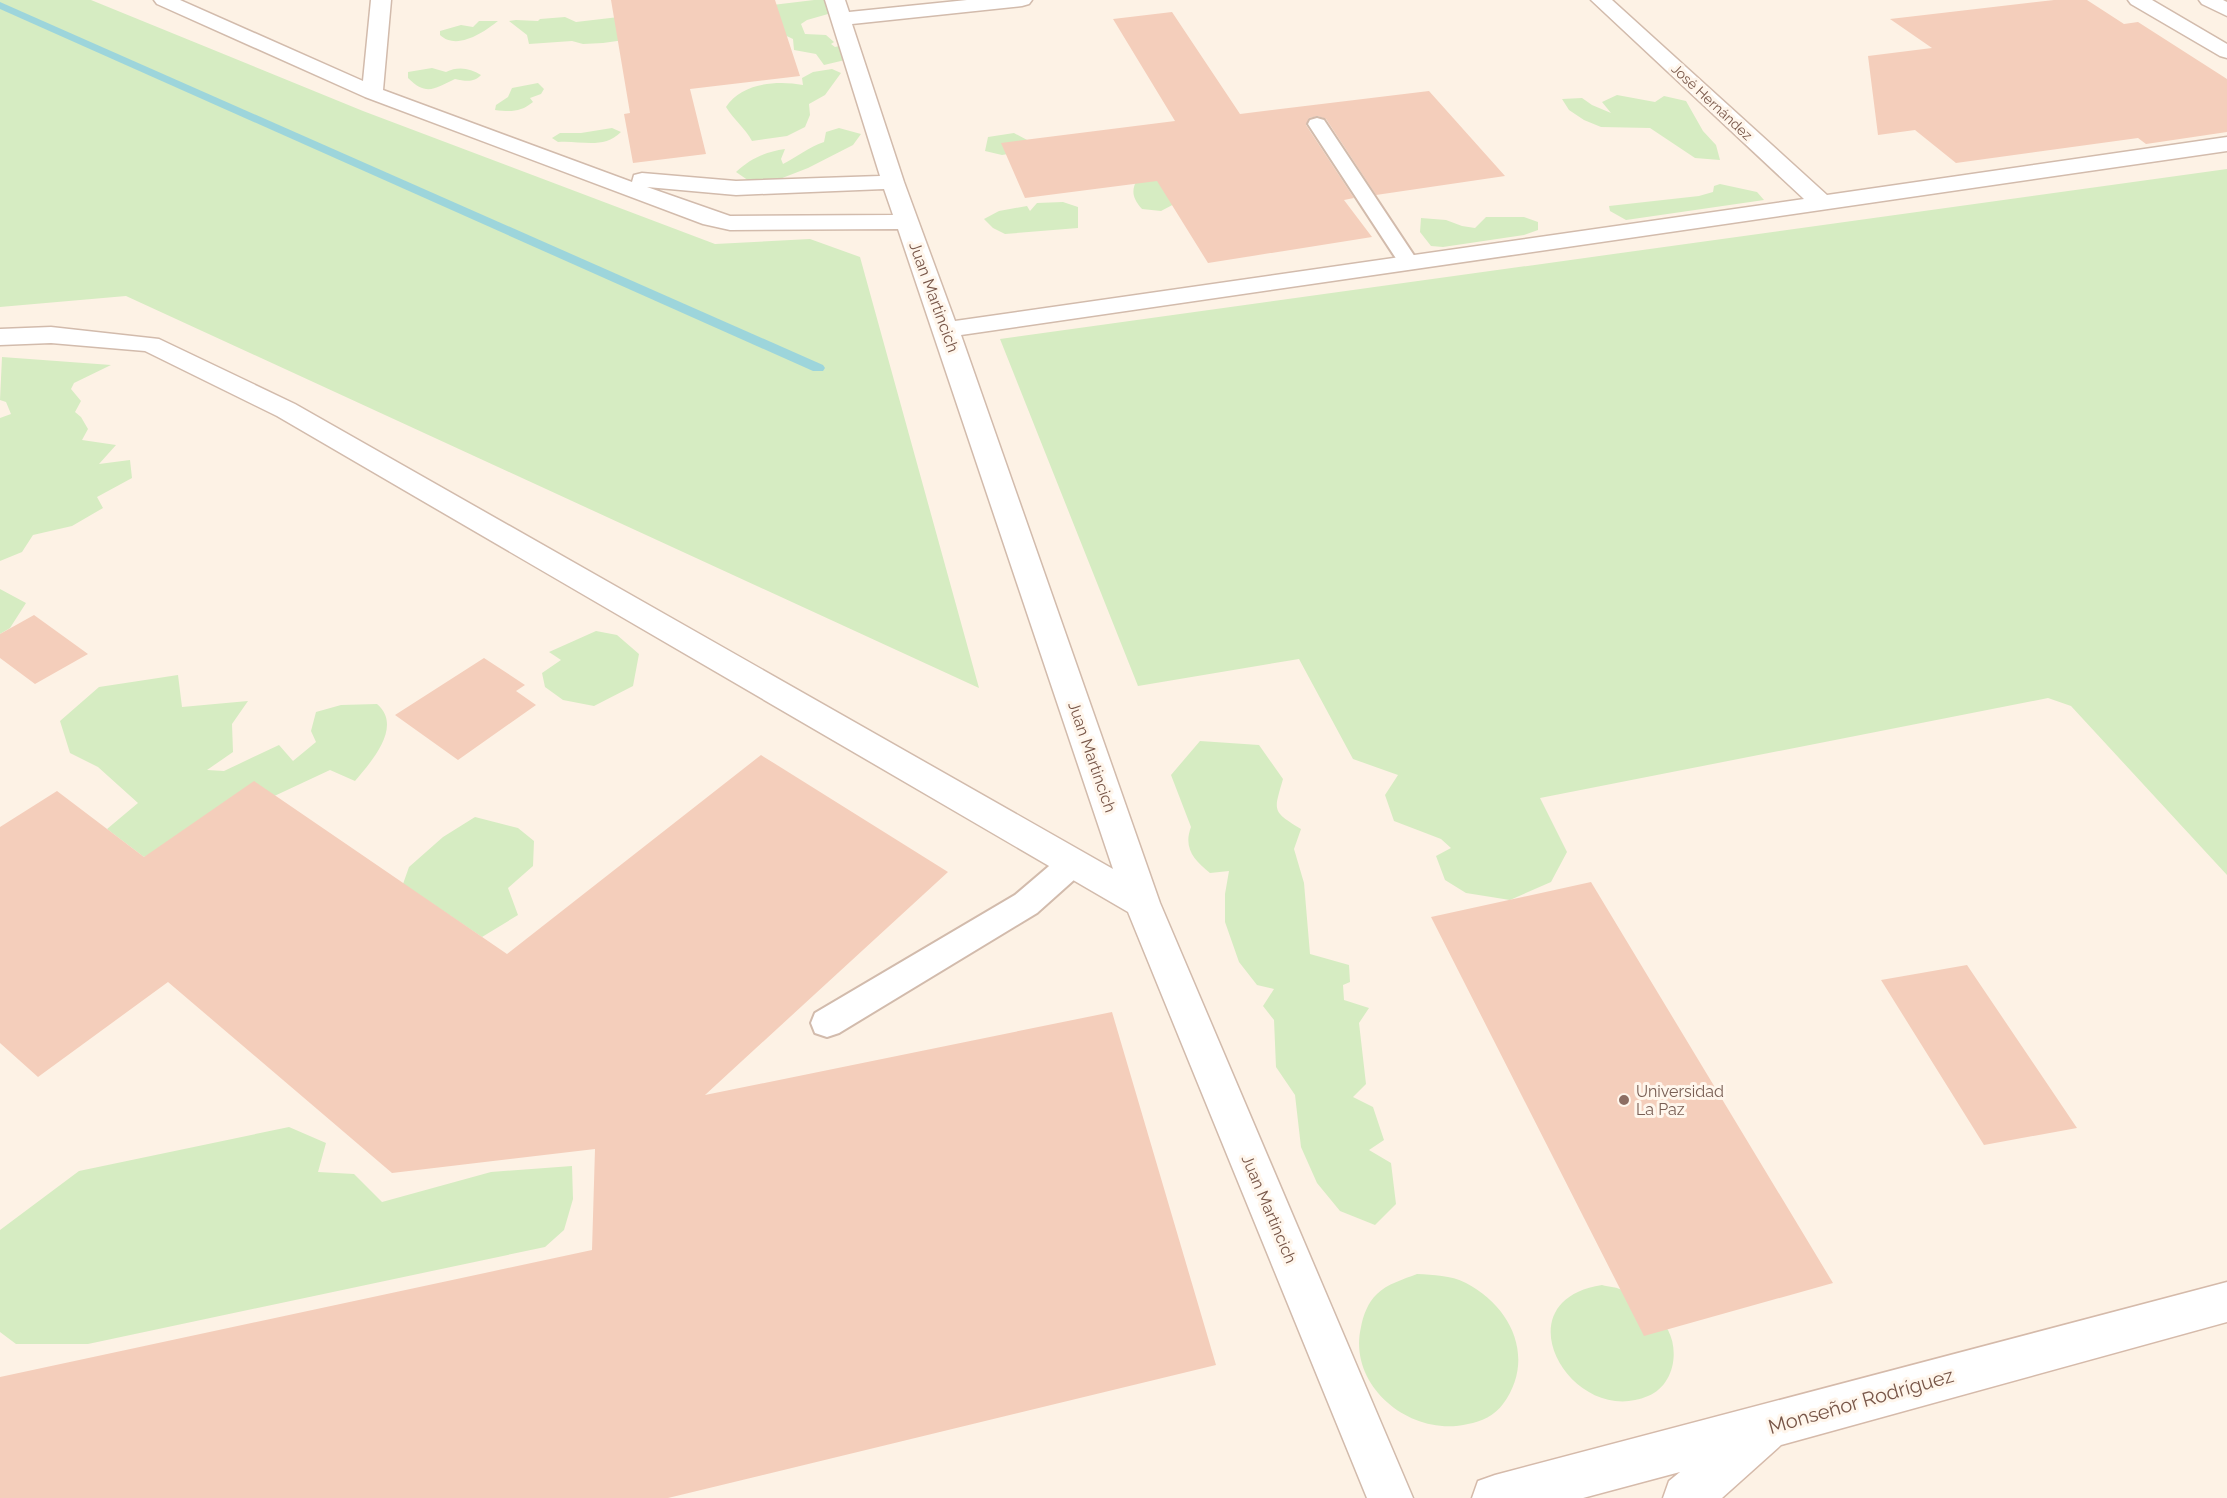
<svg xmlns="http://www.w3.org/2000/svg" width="2227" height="1498" viewBox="0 0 2227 1498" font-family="Raleway,sans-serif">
  <rect width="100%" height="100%" fill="#fdf2e5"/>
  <path fill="#d6ecc2" d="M0,0H91L363,111L715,244L810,239L860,257L979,688L126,296L0,307Z
    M814,0H826L835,12L807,20L801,24L805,34L826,35L834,42L831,44L835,47L843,45L845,60L824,65L816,54L794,50L793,39L731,10Z
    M653,13L652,36L603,43L583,44L572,41L529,44L527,35L509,21L516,20L538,21L540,19L565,17L576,22Z
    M479,21H498C484,32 457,51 440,35V31L461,25L473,27Z
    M432,68L446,72C458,66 470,68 481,75C474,83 465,81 455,79C435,88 427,97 408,78V72Z
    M832,69L841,73L825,95L809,104L810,115L805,127L787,136L752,141C745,128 734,120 726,107C741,83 777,80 803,85L802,78L813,72Z
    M538,83L544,89L541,94L530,98L533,102C521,112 511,112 495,110L496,105L508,97L512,88Z
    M1617,95L1655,102L1664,96L1686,101L1703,131L1716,145L1720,160L1695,158L1650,128L1601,127L1584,120L1569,110L1562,99L1582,98L1592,105L1611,113L1602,102Z
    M612,128L621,132C603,150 580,140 558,142L552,138L560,133H581Z
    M839,128L861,134L853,145L808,168L772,182L752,183L736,172C751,158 765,152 785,149L781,159L783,164C797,157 809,147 824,142L826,132Z
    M1014,133L1029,141L1025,151L1002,155L985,151L988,137Z
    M1143,165L1178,202L1161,211L1142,209C1126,191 1136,185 1143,165Z
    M2227,169V875L2071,706L2048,698L1540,798L1567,852L1551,882L1510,900L1466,893L1445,880L1436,856L1451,848L1441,839L1394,821L1385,795L1398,775L1353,759L1299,659L1138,686L1000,339Z
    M1720,184L1757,192L1764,200L1626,220L1610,211L1609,206L1699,196L1713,192L1714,186Z
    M1063,202L1078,207V228L1005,234L993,228L984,219L999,211L1027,206L1030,211L1037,203Z
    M1486,217H1524L1538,222V230L1524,235L1443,247L1431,246L1420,232L1421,218L1446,220L1462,226L1475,228Z
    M2,357L111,365L74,383L71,389L81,401L75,412L81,417L88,429L82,440L116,445L99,464L130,460L132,478L97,497L103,508L72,526L33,535L22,552L0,561V418L11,414L6,402L0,400Z
    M0,589L26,603L10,628L0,634Z
    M596,631L617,635L639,654L633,686L594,706L563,700L545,687L542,673L561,660L549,652Z
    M178,675L182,707L248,701L232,724L233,752L207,770L224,771L279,745L293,761L316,742L311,731L316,712L341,705L377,704C403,726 372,761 355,781L330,770L144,857L107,829L138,803L98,767L70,753L60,721L99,687Z
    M1200,741L1259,745L1283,779C1274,811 1271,811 1301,829L1294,849L1304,883L1310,954L1349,965L1350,982L1343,985L1344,1000L1369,1008L1359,1023L1366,1084L1353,1097L1373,1107L1384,1140L1369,1150L1391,1163L1396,1204L1375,1225L1340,1211L1317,1183L1301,1147L1295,1095L1276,1067L1274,1020L1263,1006L1274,989L1257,985L1239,962L1225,922V894L1229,871L1210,873C1194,860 1183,848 1191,827L1171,775Z
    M475,817L518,828L534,841L533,866L508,888L518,915L482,937L403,884L409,867L443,837Z
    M289,1127L326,1143L318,1172L354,1174L382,1202L491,1172L572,1166L573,1199L564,1230L545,1247L88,1344H16L0,1332V1230L79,1171Z
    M1417,1274C1434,1275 1450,1275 1466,1283C1512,1307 1536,1359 1503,1404C1495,1415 1481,1422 1468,1424C1412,1438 1347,1387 1361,1327C1363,1316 1368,1302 1377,1294C1387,1284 1404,1279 1417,1274Z
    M1602,1285C1609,1287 1618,1287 1624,1291C1633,1297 1663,1321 1668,1330C1680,1353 1673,1386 1648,1396C1572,1429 1498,1301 1602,1285Z"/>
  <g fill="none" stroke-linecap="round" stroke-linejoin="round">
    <path fill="#9dd5db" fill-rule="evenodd" d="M0,2L823,365L825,368L823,371H813L0,9Z"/>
  </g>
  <path fill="#f4cebb" d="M611,0H775L800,76L690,89L706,154L633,163L624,114L630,113Z
    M2054,0H2087L2124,24L2138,22L2227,79V132L2146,144L2138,138L1956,163L1915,130L1878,135L1868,56L1932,48L1890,19Z
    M1172,12L1240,114L1429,91L1505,176L1376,195L1326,119L1318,116L1309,118L1306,125L1354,198L1344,200L1372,237L1208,263L1157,181L1025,198L1001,143L1175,121L1113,19Z
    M34,615L88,654L35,684L0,658V634Z
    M484,658L525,685L516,691L536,705L458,760L395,715Z
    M761,755L948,872L705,1095L1112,1012L1216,1365L668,1498H0V1377L592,1250L595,1149L392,1173L168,982L38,1077L0,1043V827L57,791L144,857L254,781L507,954Z
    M1591,882L1833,1283L1644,1336L1431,917Z
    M1967,965L2077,1128L1984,1145L1881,980Z"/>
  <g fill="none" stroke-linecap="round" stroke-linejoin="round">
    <defs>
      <path id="lane" d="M1317,118L1324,120L1419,263L1416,267L1409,269L1402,267L1399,263L1308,124L1310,120Z
        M1073,851L1084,855L1088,863L1084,871L1037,913L839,1033L827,1037L815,1033L811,1023L815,1013L1015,895L1062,855Z"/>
      <path id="street" d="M154,0H180L363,81L371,0H391L383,90L632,182L634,175L642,173L736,181L880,176L825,0H845L849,12L967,0H1032L1029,4L1022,6L852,24L904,182L955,321L1804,199L1591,0H1612L1827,195L2227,137V151L961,335L1160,903L1413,1498H1367L1128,912L277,416L145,351L51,343L0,345V329L51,327L159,339L295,404L1113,869L898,229L730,230L703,224L365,97L157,4ZM647,187L736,195L884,189L893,215L730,216Z
        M2128,0H2152L2227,44V58L2220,56L2131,4Z
        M2199,0H2223L2227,2V16L2202,4Z"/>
      <path id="secondary" d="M2227,1282V1322L1781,1445L1722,1498H1663L1669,1481L1680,1472L1583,1498H1472L1478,1481L1495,1475Z"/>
    </defs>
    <use href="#lane" stroke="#d2bbac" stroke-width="4"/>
    <use href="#street" stroke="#d2bbac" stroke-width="3"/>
    <use href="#secondary" stroke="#d5baaa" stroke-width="3"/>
    <use href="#lane" fill="#fff" fill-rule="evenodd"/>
    <use href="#street" fill="#fff" fill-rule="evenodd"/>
    <use href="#secondary" fill="#fff" fill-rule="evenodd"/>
  </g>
  <circle fill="#8d6e63" stroke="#fff6ec" stroke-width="2" cx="1624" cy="1100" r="6"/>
  <g text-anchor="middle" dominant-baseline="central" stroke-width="6" stroke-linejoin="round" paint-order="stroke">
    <g font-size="14" fill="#785648" stroke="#fff6ec">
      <text transform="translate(1712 102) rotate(43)">José Hernández</text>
    </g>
    <g font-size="16" fill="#785648" stroke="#fff6ec">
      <text transform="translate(934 297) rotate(70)">Juan Martincich</text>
      <text transform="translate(1092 757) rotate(71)">Juan Martincich</text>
      <text transform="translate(1269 1209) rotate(67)">Juan Martincich</text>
    </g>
    <g font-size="16" fill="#785e54" stroke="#fff6ec" text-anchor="start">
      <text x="1636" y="1091">Universidad<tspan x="1636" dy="18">La Paz</tspan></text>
    </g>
    <g font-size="20" fill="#785648" stroke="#fff6ec">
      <text transform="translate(1861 1401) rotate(-16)">Monseñor Rodríguez</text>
    </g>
  </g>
</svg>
